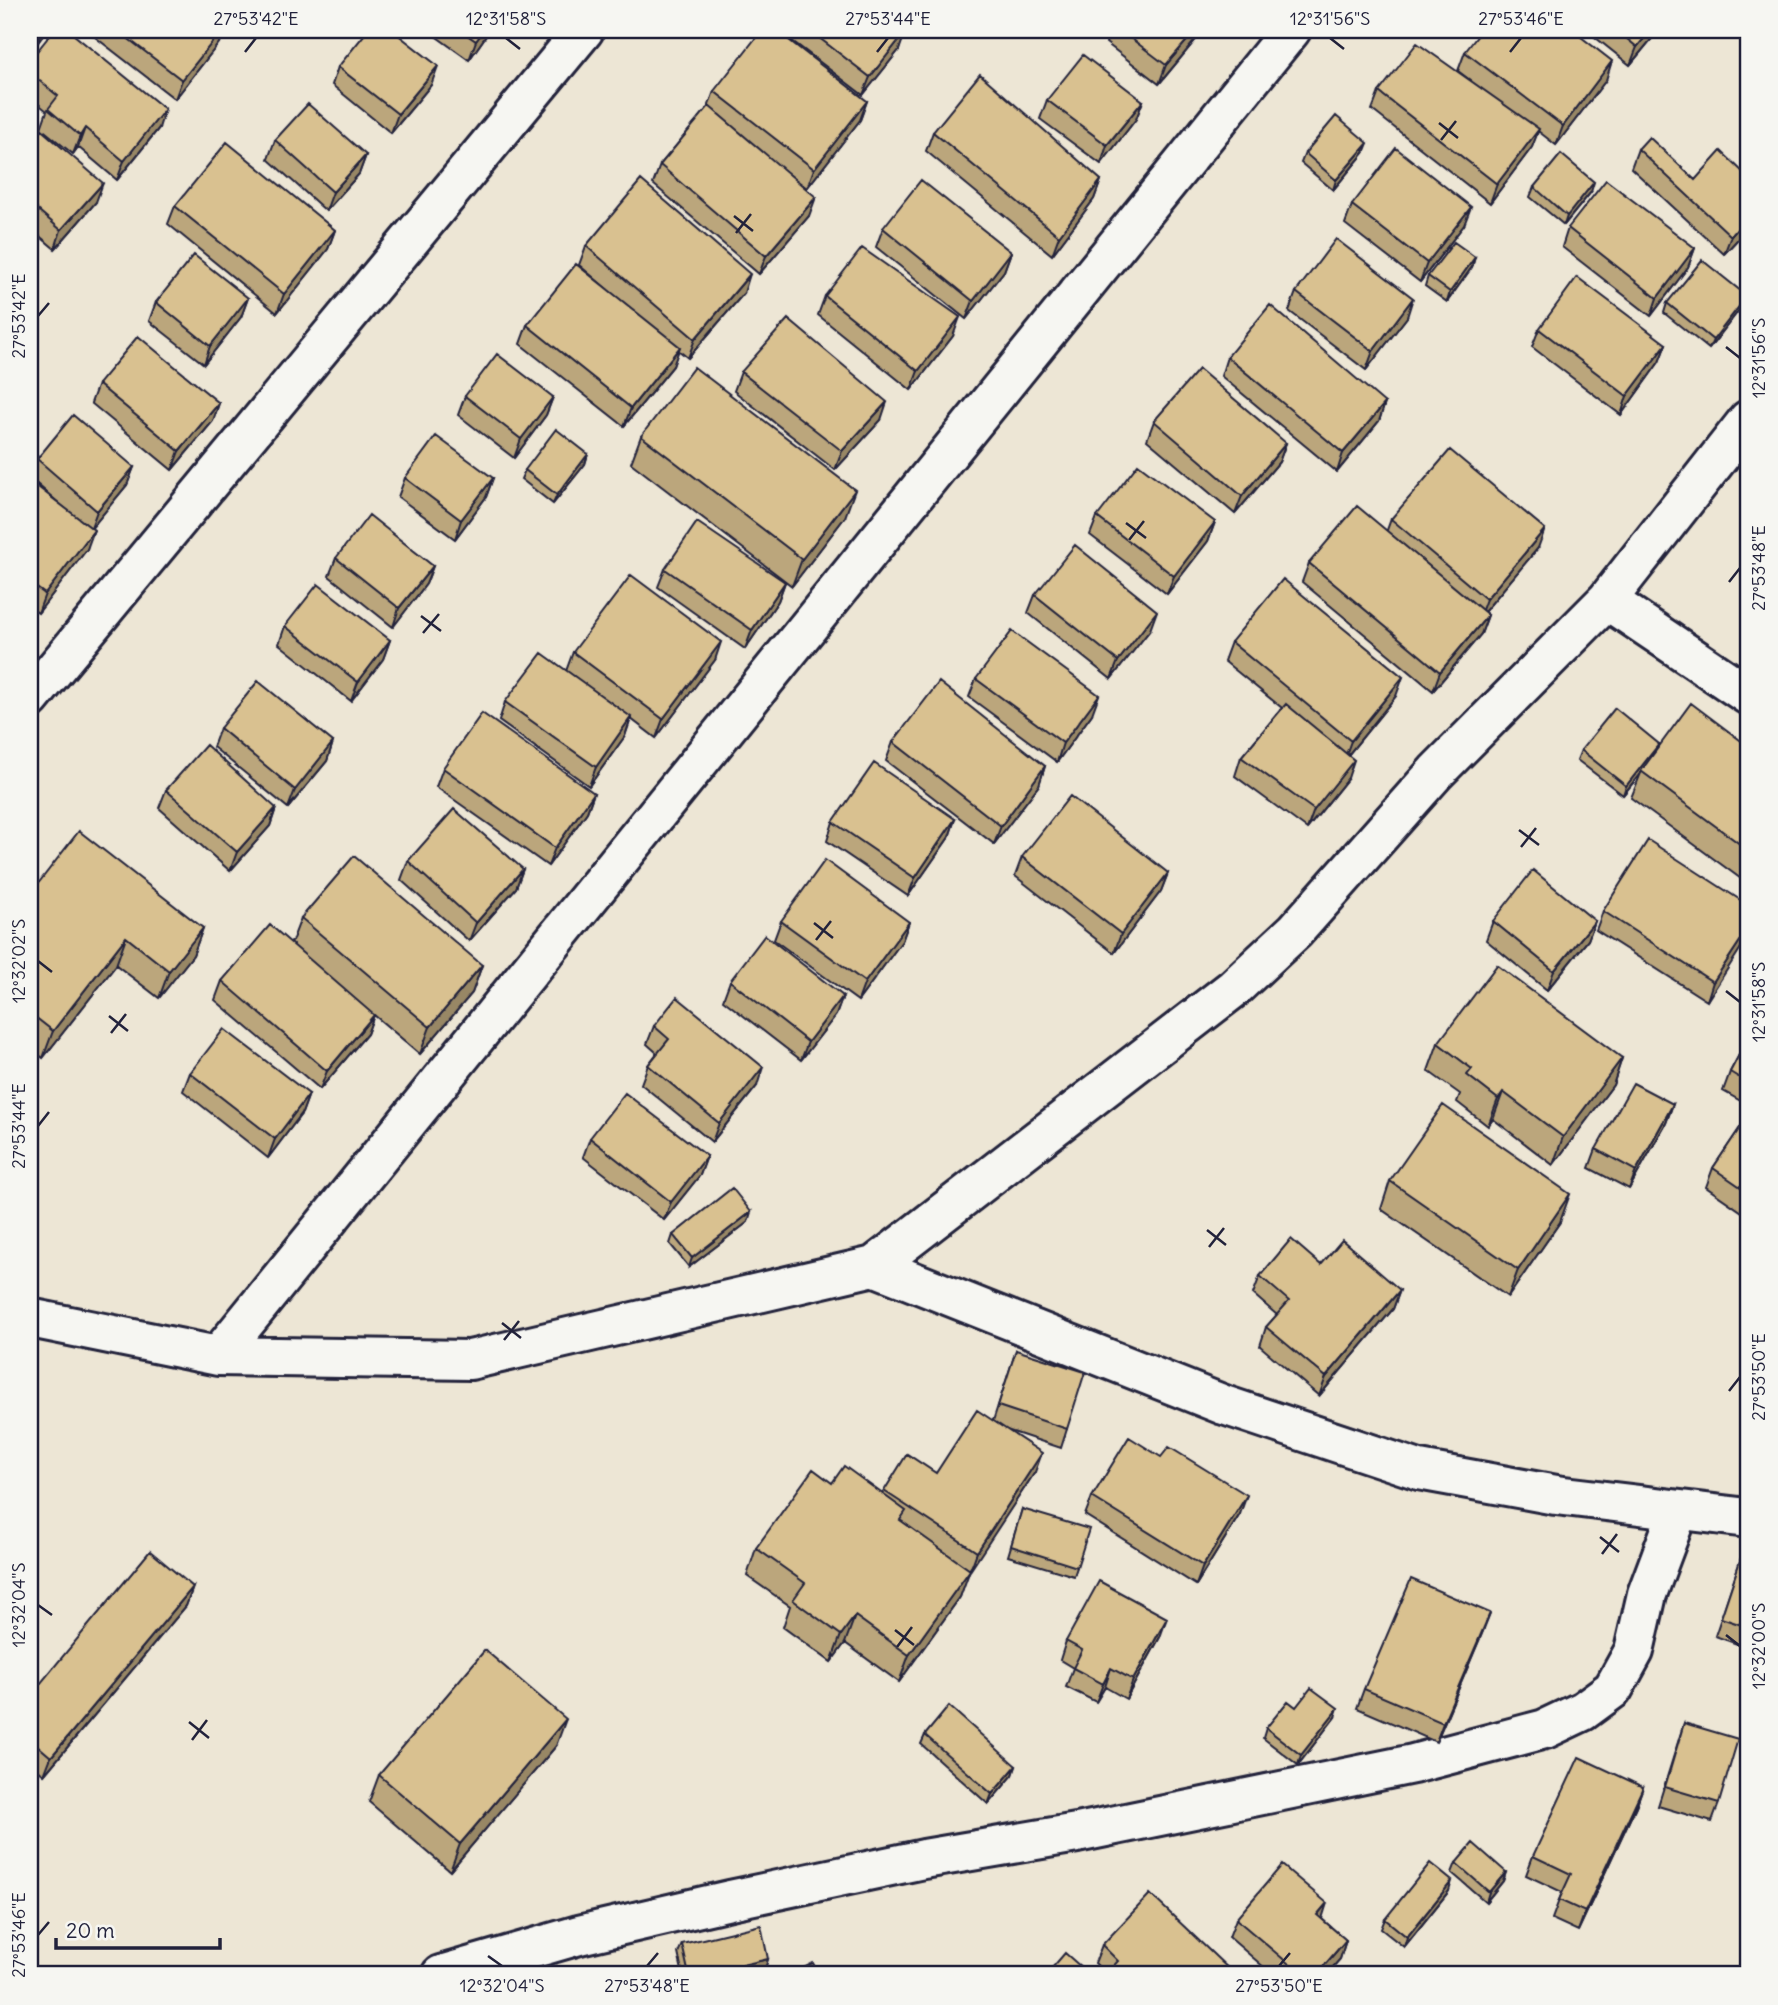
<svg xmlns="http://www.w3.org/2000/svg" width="1778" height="2005" viewBox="0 0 1778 2005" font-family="Delius,sans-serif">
  <rect width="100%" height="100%" fill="#ede6d5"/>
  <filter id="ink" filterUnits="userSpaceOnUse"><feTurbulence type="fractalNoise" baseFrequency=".0143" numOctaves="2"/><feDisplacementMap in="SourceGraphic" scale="14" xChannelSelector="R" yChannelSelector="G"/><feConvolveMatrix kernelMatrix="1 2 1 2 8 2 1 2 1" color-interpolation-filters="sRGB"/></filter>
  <g filter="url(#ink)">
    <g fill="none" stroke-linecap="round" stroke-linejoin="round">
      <defs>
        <path id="minor" d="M1607,600L1748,695
          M30,699L584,30
          M874,1266L1224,1405L1419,1470L1556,1495L1748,1518
          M30,1318L218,1356L470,1360L874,1266L1234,988L1295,931L1436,772L1607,600L1748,420
          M218,1356L1291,30
          M441,1975L579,1935L730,1900L924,1859L1077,1833L1413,1764L1545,1729L1583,1711L1613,1689L1634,1651L1647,1594L1678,1511"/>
      </defs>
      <use href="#minor" stroke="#22223b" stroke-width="44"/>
      <use href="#minor" stroke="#f6f6f2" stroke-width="38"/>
    </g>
    <path fill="#bba67c" stroke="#22223b" stroke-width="2" d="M30,30H47L36,45L30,40Z
      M86,30H224L219,43L175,99Z
      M427,30H490L469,60Z
      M778,30H904L899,50L863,95Z
      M1111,30H1201L1198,37L1159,84L1106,43Z
      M1586,30H1659L1630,65Z
      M1465,52L1606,80L1556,145L1538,131L1532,147L1490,203L1372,110L1379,92L1470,80L1458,71Z
      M30,60L159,128L117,180L78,147L73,154L41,128L47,111L30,97Z
      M338,67L431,85L391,133L332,85Z
      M714,91L867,101L860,120L807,188L782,169L809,216L759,274L653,184L660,165L708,108Z
      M1047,100L1143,101L1136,119L1101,164L1040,119Z
      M30,120L96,202L55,249L30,228Z
      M933,132L1101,180L1094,199L1052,255L926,151Z
      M275,140L366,155L359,174L326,211L268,159Z
      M1638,149L1695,180L1748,177V228L1724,254L1631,168Z
      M1305,153H1364L1333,190L1301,163Z
      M1534,187L1591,192L1564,225L1530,197Z
      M1352,205L1464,225L1420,282L1345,224Z
      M175,206L335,230L328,249L277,313L168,224Z
      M883,228L1011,252L1004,271L966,319L876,247Z
      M1568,228L1695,248L1688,267L1651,316L1562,247Z
      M586,246L744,293L688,358L678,350L673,366L624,426L520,344L527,325L607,289L579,265Z
      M1475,257L1472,267L1447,302L1425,286L1428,276Z
      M1296,292L1407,317L1366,370L1289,311Z
      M825,296L953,336L911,390L818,315Z
      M1747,296L1743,305L1709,349L1664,313L1667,303Z
      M248,298L241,317L204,364L149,321L156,302Z
      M1539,329L1666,344L1659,362L1621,415L1532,347Z
      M1227,357L1385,403L1379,421L1337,472L1221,376Z
      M741,372L881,420L835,470L734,391Z
      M98,384L219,403L213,421L172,470L91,403Z
      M465,396L553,397L546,415L514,458L458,415Z
      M1154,421L1286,443L1279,462L1235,514L1147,440Z
      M641,436L845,517L792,586L631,463Z
      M588,454L585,464L553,504L521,479L525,470Z
      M37,459L134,467L127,485L91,528L87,549L38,613L30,607V481L68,511L30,478Z
      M405,478H493L486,497L455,539L398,497Z
      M1097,517L1215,522L1208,541L1167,594L1090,535Z
      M1391,519L1538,548L1484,612L1488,615L1481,634L1433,691L1302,582L1309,563L1387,530Z
      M336,558L433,566L426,584L393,627L329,576Z
      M665,569L785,582L778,601L745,649L658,587Z
      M1035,595L1150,630L1111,679L1028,613Z
      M285,626L390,640L383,659L351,701L279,644Z
      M1231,642L1396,696L1348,755V778L1307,829L1235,776L1241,757L1282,708L1224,661Z
      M573,652L715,660L656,738L631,719L625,736L589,786L499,721L505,702L566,671Z
      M976,679L1092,714L1057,762L969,697Z
      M220,728L333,742L327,761L288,808L213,747Z
      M893,742L1045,766L1039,785L994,844L886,761Z
      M1659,744L1658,749L1748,746V884L1631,798L1641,773L1623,795L1577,760L1581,750Z
      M443,768L594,793L587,812L548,866L436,787Z
      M166,790L276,808L270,826L230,871L159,808Z
      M955,819L949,837L908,896L827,841L833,822Z
      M1022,857L1168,873L1161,891L1114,953L1015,876Z
      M408,861L523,869L516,888L469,941L401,880Z
      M30,894L203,928L193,955L159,998L116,965L43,1058L30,1048Z
      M1748,905L1707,1001L1596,930L1603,911Z
      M301,918L482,965L472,993L420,1054L374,1015L367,1034L320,1089L215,1000L222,981L291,944Z
      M781,921L909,922L902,941L858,1001L774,940Z
      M1493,921H1595L1588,940L1547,990L1486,940Z
      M730,981L843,996L836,1015L801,1060L723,1000Z
      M654,1026L757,1086L712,1142L641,1084L648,1065L657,1053L647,1044Z
      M1748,1038V1105L1723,1091L1730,1072Z
      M1438,1043L1622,1058L1613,1085L1553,1165L1493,1119L1488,1126L1457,1102L1460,1094L1428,1071Z
      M190,1073L309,1094L302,1113L268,1158L183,1091Z
      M1673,1104L1666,1123L1629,1189L1589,1168L1596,1149Z
      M1748,1116V1216L1706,1187L1713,1168Z
      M590,1138L707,1156L700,1175L664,1220L583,1157Z
      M1390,1181L1560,1222L1508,1297L1381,1209Z
      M748,1222L689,1267L670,1244L673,1235Z
      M1321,1265L1400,1290L1393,1309L1319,1396L1260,1346L1266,1327L1277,1315L1253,1294L1260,1276Z
      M1016,1350L1067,1429L1061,1448L1007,1430L1035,1472L969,1570L960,1597L899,1682L845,1643L831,1662L783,1627L790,1606L747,1576L756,1548L832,1483L882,1494L884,1491L936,1473L993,1421Z
      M1161,1457L1240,1514L1196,1585L1085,1515L1092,1497Z
      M1022,1509L1077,1567L1074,1576L1008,1556Z
      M1742,1555L1748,1557V1648L1715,1636Z
      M193,1587L186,1606L44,1775L30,1763V1696Z
      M1483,1631L1436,1742L1357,1708L1364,1689Z
      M1160,1637L1126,1699L1105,1687L1096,1702L1066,1687L1073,1668L1060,1660L1066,1641Z
      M1296,1707L1335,1717L1298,1765L1263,1738L1266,1728Z
      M1684,1723L1719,1803L1712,1822L1658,1806L1678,1742Z
      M925,1735L1016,1766L1013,1775L988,1804L921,1744Z
      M556,1746L450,1871L369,1802L379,1775Z
      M1643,1787L1636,1806L1578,1931L1552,1919L1562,1892L1526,1875L1533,1856Z
      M1456,1863L1506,1872L1503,1881L1486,1902L1452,1873Z
      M1449,1891L1404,1947L1381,1929L1385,1919Z
      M1236,1919H1322L1346,1940L1340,1959L1326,1975H1273L1229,1937Z
      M682,1944L768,1959L765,1969L737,1975H683L678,1953Z
      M1102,1945L1234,1975H1107L1095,1963Z"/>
    <path fill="#988765" stroke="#22223b" stroke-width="2" d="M44,30H47L36,45L40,35Z
      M222,30H224L219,43L175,99L182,80Z
      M484,30H490L469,60L476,41Z
      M1196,30H1201L1198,37L1159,84L1166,65Z
      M1651,30H1659L1630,65L1637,47Z
      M906,31L899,50L863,95L870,77Z
      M1612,61L1606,80L1556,145L1563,126Z
      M438,66L431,85L391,133L398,114Z
      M867,101L860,120L807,188L814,169Z
      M1143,101L1136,119L1101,164L1107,145Z
      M165,109L159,128L117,180L124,161Z
      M85,128L78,147L73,154L80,136Z
      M1539,129L1532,147L1490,203L1497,184Z
      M1368,143L1364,153L1333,190L1336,180Z
      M366,155L359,174L326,211L333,192Z
      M1101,180L1094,199L1052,255L1059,236Z
      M1594,182L1591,192L1564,225L1567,216Z
      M103,183L96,202L55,249L61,230Z
      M816,197L809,216L759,274L766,256Z
      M1471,207L1464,225L1420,282L1427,263Z
      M1748,217V228L1724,254L1731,236Z
      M335,230L328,249L277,313L284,294Z
      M1695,248L1688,267L1651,316L1657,298Z
      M1011,252L1004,271L966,319L973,301Z
      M1475,257L1472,267L1447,302L1450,292Z
      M750,274L744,293L688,358L695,339Z
      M1747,296L1743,305L1709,349L1713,340Z
      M248,298L241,317L204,364L210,346Z
      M1413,298L1407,317L1366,370L1373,351Z
      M960,317L953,336L911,390L918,371Z
      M1666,344L1659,362L1621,415L1627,396Z
      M680,347L673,366L624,426L631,408Z
      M553,397L546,415L514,458L521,439Z
      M887,402L881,420L835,470L842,451Z
      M219,403L213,421L172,470L179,451Z
      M1385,403L1379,421L1337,472L1343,453Z
      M1286,443L1279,462L1235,514L1242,496Z
      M588,454L585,464L553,504L557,495Z
      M134,467L127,485L90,530L97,511Z
      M493,478L486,497L455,539L461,520Z
      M855,490L845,517L792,586L802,559Z
      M1215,522L1208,541L1167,594L1174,576Z
      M1545,529L1538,548L1479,618L1486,599Z
      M94,530L87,549L38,613L45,594Z
      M433,566L426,584L393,627L399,608Z
      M785,582L778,601L745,649L752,630Z
      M1157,611L1150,630L1111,679L1118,661Z
      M1488,615L1481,634L1433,691L1440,672Z
      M390,640L383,659L351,701L358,682Z
      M721,642L715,660L656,738L663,719Z
      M1403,677L1396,696L1344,760L1351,741Z
      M1099,695L1092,714L1057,762L1063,743Z
      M631,717L625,736L589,786L596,767Z
      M333,742L327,761L288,808L295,790Z
      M1659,744L1656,754L1623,795L1626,786Z
      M1354,760L1348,778L1307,829L1314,810Z
      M1045,766L1039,785L994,844L1001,826Z
      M594,793L587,812L548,866L555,848Z
      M276,808L270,826L230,871L237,852Z
      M955,819L949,837L908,896L915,878Z
      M523,869L516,888L469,941L476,923Z
      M1168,873L1161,891L1114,953L1121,934Z
      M1595,921L1588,940L1547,990L1554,971Z
      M909,922L902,941L858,1001L865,982Z
      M203,928L193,955L159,998L169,971Z
      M1748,929V937L1707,1001L1713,982Z
      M126,937L116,965L43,1058L53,1031Z
      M482,965L472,993L420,1054L430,1027Z
      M843,996L836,1015L801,1060L808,1042Z
      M374,1015L367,1034L320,1089L327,1071Z
      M1622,1058L1613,1085L1553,1165L1563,1137Z
      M763,1067L757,1086L712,1142L719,1123Z
      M1503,1092L1493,1119L1488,1126L1498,1099Z
      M309,1094L302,1113L268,1158L275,1139Z
      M1673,1104L1666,1123L1629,1189L1636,1171Z
      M707,1156L700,1175L664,1220L671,1202Z
      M1570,1194L1560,1222L1508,1297L1518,1270Z
      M751,1212L748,1222L689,1267L692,1258Z
      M1400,1290L1393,1309L1319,1396L1326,1377Z
      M1042,1453L1035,1472L970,1571L977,1552Z
      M1247,1495L1240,1514L1196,1585L1203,1566Z
      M970,1570L960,1597L899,1682L909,1655Z
      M193,1587L186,1606L44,1775L51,1757Z
      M1490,1613L1483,1631L1436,1742L1443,1723Z
      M855,1616L845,1643L831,1662L841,1635Z
      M1167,1618L1160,1637L1126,1699L1133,1680Z
      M1111,1668L1105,1687L1096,1702L1103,1684Z
      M1338,1708L1335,1717L1298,1765L1301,1755Z
      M566,1719L556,1746L450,1871L460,1844Z
      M1016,1766L1013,1775L988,1804L992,1794Z
      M1643,1787L1636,1806L1578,1931L1585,1912Z
      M1506,1872L1503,1881L1486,1902L1489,1892Z
      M1452,1881L1449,1891L1404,1947L1407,1937Z
      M1327,1903L1321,1922L1317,1915Z
      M1346,1940L1340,1959L1326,1975H1316Z
      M768,1959L765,1969L737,1975H699Z"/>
    <path fill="#d9c190" stroke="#22223b" stroke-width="2" d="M32,30H44L40,35Z
      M54,30H68L165,109L124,161L85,128L80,136L48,109L58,96L30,73V60Z
      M117,30H222L182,80Z
      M368,30H392L438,66L398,114L338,67Z
      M460,30H484L476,41Z
      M762,30H776L867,101L814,169L714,91Z
      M809,30H904L906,31L870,77Z
      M1120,30H1196L1166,65Z
      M1482,30H1572L1612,61L1563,126L1465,52Z
      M1616,30H1651L1637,47Z
      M1417,43L1539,129L1497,184L1379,92Z
      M1083,55L1143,101L1107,145L1047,100Z
      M980,74L1101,180L1059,236L933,132Z
      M308,104L366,155L333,192L275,140Z
      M709,106L816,197L766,256L660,165Z
      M1336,116L1368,143L1336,180L1305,153Z
      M30,120L103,183L61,230L30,203Z
      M1649,137L1695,180L1721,151L1748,177V217L1731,236L1638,149Z
      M227,142L335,230L284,294L175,206Z
      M1396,148L1471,207L1427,263L1352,205Z
      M1561,154L1594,182L1567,216L1534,187Z
      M641,180L750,274L695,339L586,246Z
      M921,180L1011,252L973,301L883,228Z
      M1606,180L1695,248L1657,298L1568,228Z
      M1336,239L1413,298L1373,351L1296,292Z
      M1454,242L1475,257L1450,292L1428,276Z
      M862,248L960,317L918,371L825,296Z
      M194,255L248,298L210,346L156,302Z
      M1702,260L1747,296L1713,340L1667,303Z
      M576,264L680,347L631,408L527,325Z
      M1577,277L1666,344L1627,396L1539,329Z
      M1270,305L1385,403L1343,453L1227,357Z
      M788,319L887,402L842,451L741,372Z
      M138,336L219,403L179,451L98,384Z
      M497,354L553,397L521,439L465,396Z
      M694,367L855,490L802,559L641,436Z
      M1199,369L1286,443L1242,496L1154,421Z
      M73,415L134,467L97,511L37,459Z
      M556,429L588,454L557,495L525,470Z
      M436,436L493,478L461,520L405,478Z
      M1450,450L1545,529L1486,599L1391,519Z
      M1138,464L1215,522L1174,576L1097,517Z
      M30,481L94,530L45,594L30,583Z
      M1357,506L1488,615L1440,672L1309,563Z
      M369,515L433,566L399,608L336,558Z
      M697,522L785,582L752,630L665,569Z
      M1075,545L1157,611L1118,661L1035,595Z
      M631,575L721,642L663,719L573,652Z
      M1283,579L1403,677L1351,741L1231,642Z
      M318,584L390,640L358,682L285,626Z
      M1012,631L1099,695L1063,743L976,679Z
      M542,653L631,717L596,767L505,702Z
      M258,681L333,742L295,790L220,728Z
      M939,682L1045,766L1001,826L893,742Z
      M1691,703L1748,746V850L1641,771Z
      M1286,704L1354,760L1314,810L1241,757Z
      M1615,708L1659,744L1626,786L1581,750Z
      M482,713L594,793L555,848L443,768Z
      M206,745L276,808L237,852L166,790Z
      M874,763L955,819L915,878L833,822Z
      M1070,796L1168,873L1121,934L1022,857Z
      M454,809L523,869L476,923L408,861Z
      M79,831L203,928L169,971L126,937L53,1031L30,1013V894Z
      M1648,840L1748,905V929L1713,982L1603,911Z
      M354,856L482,965L430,1027L301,918Z
      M825,860L909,922L865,982L781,921Z
      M1533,870L1595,921L1554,971L1493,921Z
      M270,925L374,1015L327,1071L222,981Z
      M765,935L843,996L808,1042L730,981Z
      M1497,965L1622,1058L1563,1137L1503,1092L1498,1099L1467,1075L1472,1069L1438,1043Z
      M677,997L763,1067L719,1123L648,1065L669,1039L654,1026Z
      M224,1029L309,1094L275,1139L190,1073Z
      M1748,1038V1083L1730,1072Z
      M1633,1083L1673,1104L1636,1171L1596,1149Z
      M625,1093L707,1156L671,1202L590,1138Z
      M1443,1105L1570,1194L1518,1270L1390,1181Z
      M1748,1116V1192L1713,1168Z
      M732,1188L751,1212L692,1258L673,1235Z
      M1291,1239L1321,1265L1342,1240L1400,1290L1326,1377L1266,1327L1289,1301L1260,1276Z
      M1016,1350L1085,1372L1067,1429L998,1406Z
      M977,1410L1042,1453L977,1552L884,1491L907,1454L936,1473Z
      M1129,1437L1161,1457L1169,1447L1247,1495L1203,1566L1092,1497Z
      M844,1466L906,1511L900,1520L970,1570L909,1655L855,1616L841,1635L793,1600L805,1583L756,1548L813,1469L832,1483Z
      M1022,1509L1089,1529L1077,1567L1011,1546Z
      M150,1551L193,1587L51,1757L30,1739V1696Z
      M1742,1555L1748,1557V1627L1721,1618Z
      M1411,1579L1490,1613L1443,1723L1364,1689Z
      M1099,1581L1167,1618L1133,1680L1111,1668L1103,1684L1073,1668L1082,1650L1066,1641Z
      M485,1650L566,1719L460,1844L379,1775Z
      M1311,1688L1338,1708L1301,1755L1266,1728L1288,1701L1296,1707Z
      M949,1706L1016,1766L992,1794L925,1735Z
      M1684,1723L1738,1739L1719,1803L1665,1787Z
      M1579,1757L1643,1787L1585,1912L1559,1900L1571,1874L1533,1856Z
      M1473,1843L1506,1872L1489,1892L1456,1863Z
      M1430,1863L1452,1881L1407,1937L1385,1919Z
      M1282,1865L1327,1903L1317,1915L1346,1940L1316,1975H1302L1236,1919Z
      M1150,1894L1234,1974V1975H1112L1108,1972L1118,1961L1102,1945Z
      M761,1925L768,1959L699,1975H689L682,1944Z
      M1065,1953L1090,1975H1046Z
      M813,1963L819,1975H790Z"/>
  </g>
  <path fill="none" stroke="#22223b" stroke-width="2.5" d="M506,38L520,49M1330,38L1344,49M245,52L256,38M877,52L888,38M1510,52L1521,38M1439,123L1458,138M1441,140L1456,121M734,216L753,231M736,233L751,214M38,316L49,303M1726,347L1740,358M1126,523L1146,538M1129,540L1144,521M1729,582L1740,568M421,616L441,631M423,633L439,614M1519,830L1539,845M1521,847L1536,828M814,923L833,938M816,940L831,921M38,961L52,972M1726,991L1740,1002M109,1016L128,1031M111,1033L126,1014M38,1126L49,1112M1207,1230L1226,1245M1209,1247L1224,1228M502,1323L521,1338M504,1340L519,1321M1729,1391L1740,1377M1600,1537L1619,1552M1602,1554L1617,1534M38,1605L52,1615M895,1630L914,1645M1726,1635L1740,1646M897,1647L912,1627M189,1722L209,1738M192,1740L207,1720M38,1935L49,1922M488,1956L502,1966M647,1966L658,1953M1279,1966L1290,1953"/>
  <rect width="1778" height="2005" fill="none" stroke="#f6f6f2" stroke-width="77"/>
  <path d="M56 1938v10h164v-10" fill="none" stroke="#22223b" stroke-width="3.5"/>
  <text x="66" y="1938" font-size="21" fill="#22223b" stroke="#f6f6f2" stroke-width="5" paint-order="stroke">20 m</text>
  <rect x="38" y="38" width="1702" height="1928" fill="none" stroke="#22223b" stroke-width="2.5"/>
  <g font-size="18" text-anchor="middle" fill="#22223b">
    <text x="256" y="25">27°53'42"E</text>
    <text x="506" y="25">12°31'58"S</text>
    <text x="888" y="25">27°53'44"E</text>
    <text x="1330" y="25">12°31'56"S</text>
    <text x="1521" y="25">27°53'46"E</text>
    <text transform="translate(19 316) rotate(-90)" y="6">27°53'42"E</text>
    <text transform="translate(1759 358) rotate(-90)" y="6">12°31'56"S</text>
    <text transform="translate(1759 568) rotate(-90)" y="6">27°53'48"E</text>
    <text transform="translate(19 961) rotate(-90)" y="6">12°32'02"S</text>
    <text transform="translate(1759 1002) rotate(-90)" y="6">12°31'58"S</text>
    <text transform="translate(19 1126) rotate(-90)" y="6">27°53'44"E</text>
    <text transform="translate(1759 1377) rotate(-90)" y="6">27°53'50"E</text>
    <text transform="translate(19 1605) rotate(-90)" y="6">12°32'04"S</text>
    <text transform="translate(1759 1646) rotate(-90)" y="6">12°32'00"S</text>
    <text transform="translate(19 1935) rotate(-90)" y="6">27°53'46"E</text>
    <text x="502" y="1992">12°32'04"S</text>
    <text x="647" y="1992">27°53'48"E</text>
    <text x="1279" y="1992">27°53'50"E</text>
  </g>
</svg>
